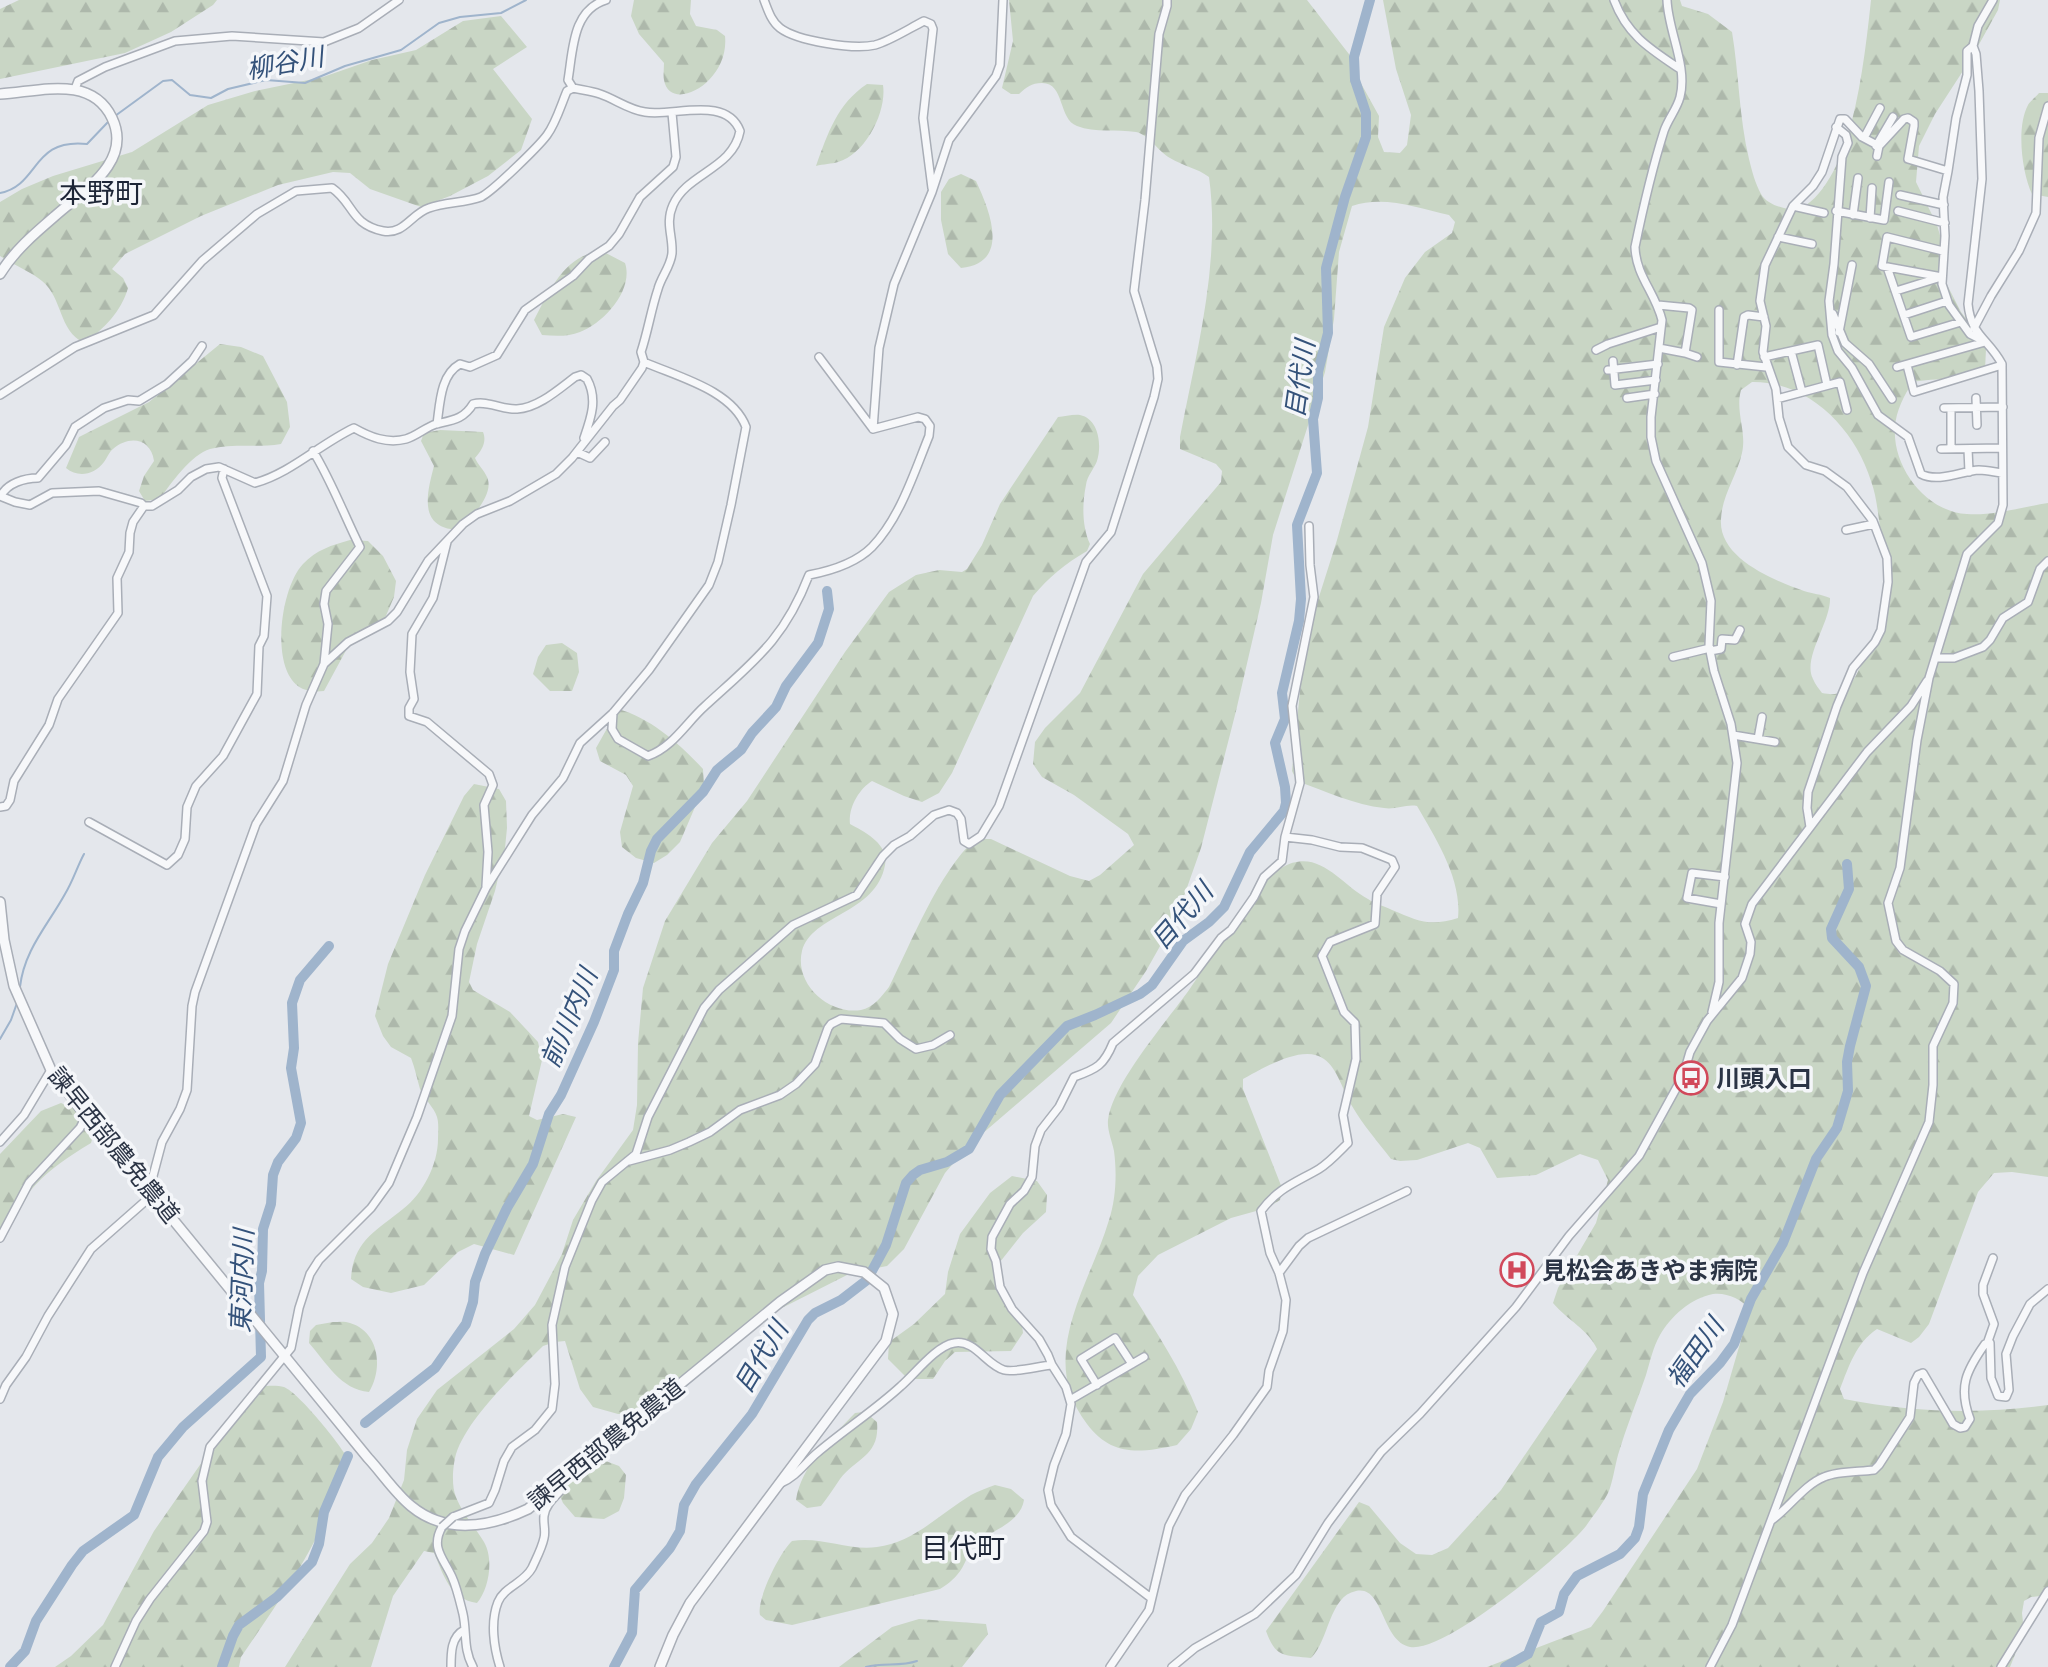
<svg xmlns="http://www.w3.org/2000/svg" width="2048" height="1667" viewBox="0 0 2048 1667" font-family="Figtree,'Noto Sans JP',sans-serif">
  <defs>
    <pattern id="forest-firs" width="22" height="20" patternUnits="userSpaceOnUse" patternTransform="scale(1.75)"><rect width="22" height="20" fill="#c9d6c5"/><path d="M5 1l3.5 6h-7zM16 11l3.5 6h-7z" fill="#adb8ab"/></pattern>
  </defs>
  <rect width="100%" height="100%" fill="#e4e7ec"/>
  <path fill="url(#forest-firs)" fill-rule="evenodd" d="M19,0H217L213,5L171,32L125,53L0,79V9Z
    M634,0H691L690,14L696,26L717,30L725,36C730,83 670,114 664,80C663,75 664,69 664,63L639,34L631,16Z
    M1009,0H1307L1352,58L1358,78L1379,116L1378,137L1384,152L1400,153L1407,145L1411,115L1396,69L1383,0H1680L1682,6L1708,14L1732,32C1739,74 1739,117 1749,159C1752,171 1755,183 1761,194C1766,203 1778,207 1788,209C1815,215 1839,164 1846,142C1860,97 1866,47 1871,0H2000L1998,10L1972,57L1935,114L1919,146L1916,182L1937,225L1944,249L1941,273L1961,312L1981,338L1986,349L1985,370C1972,380 1933,378 1913,382C1904,395 1896,411 1895,427C1892,467 1926,512 1967,514C1993,516 2022,507 2048,503V1177L2012,1172L1994,1173L1978,1192L1929,1324L1919,1337L1911,1343L1877,1329C1856,1343 1849,1366 1840,1389L1844,1399C1911,1412 1980,1415 2048,1405V1595L2031,1597L2024,1601L2022,1613L2024,1632L2010,1667H1487L1591,1627L1603,1611L1697,1469L1723,1402L1750,1309C1741,1299 1726,1292 1713,1294C1691,1298 1671,1316 1660,1335C1653,1347 1650,1362 1646,1375C1637,1401 1626,1428 1618,1455C1615,1466 1613,1480 1609,1491C1604,1502 1593,1516 1586,1526C1564,1554 1444,1654 1410,1647C1381,1641 1384,1585 1356,1591C1329,1596 1329,1641 1311,1658C1283,1655 1276,1658 1266,1631L1359,1502L1369,1506L1400,1543L1416,1554L1432,1555L1448,1548L1501,1490L1597,1349C1588,1329 1567,1320 1553,1303L1558,1288L1596,1223L1608,1180L1598,1160L1580,1154L1536,1175L1497,1178L1480,1148L1468,1143L1417,1160L1400,1161L1391,1159C1378,1142 1363,1125 1352,1106C1343,1092 1338,1069 1324,1059C1303,1043 1262,1069 1243,1079V1089L1282,1188L1280,1200L1267,1208L1231,1218L1158,1255L1138,1276L1133,1295C1157,1333 1181,1369 1198,1412L1191,1429L1177,1445C1140,1453 1112,1457 1087,1424C1036,1357 1089,1287 1109,1220C1116,1199 1117,1173 1114,1151C1112,1141 1107,1130 1108,1120C1112,1084 1167,1021 1189,990C1212,957 1231,920 1256,889C1262,882 1273,873 1281,868C1318,846 1339,883 1368,899C1375,904 1384,906 1392,910C1418,921 1430,927 1458,918C1462,879 1436,839 1417,806C1406,804 1395,810 1384,808C1355,805 1325,791 1297,781L1292,771L1305,641L1337,540L1368,427L1384,327L1405,278L1425,252L1452,233L1455,222L1449,215C1417,208 1384,195 1352,206L1339,252L1334,319L1325,372L1273,535L1261,603L1236,711L1201,848L1177,916L1146,971L1111,1023L968,1146L945,1173L904,1249L887,1266L851,1273L766,1316L665,1393L632,1414H618L593,1407L580,1389L565,1341L555,1342L543,1346C516,1373 468,1417 456,1454C453,1465 451,1485 456,1497C462,1513 475,1527 484,1542C494,1559 489,1589 477,1603C450,1599 444,1576 434,1553L424,1551L393,1596L371,1667H285L350,1564L372,1543L389,1518L404,1480L407,1450L417,1419L437,1390L514,1329L535,1305L562,1254L573,1220L596,1181L633,1130L637,1105L638,1043L643,988L665,921L712,843L747,801L845,652L889,592L916,575L939,570L962,572L967,569L982,545L1000,504L1058,417C1064,417 1073,414 1080,415C1099,419 1102,445 1097,461C1094,469 1087,476 1086,485C1082,504 1082,527 1090,544L1087,551C1066,563 1048,578 1033,596L952,773L939,793L922,802L904,796L872,781C859,789 848,808 850,824C865,832 889,844 885,865C876,914 812,914 802,951C794,984 829,1015 861,1010C873,1008 882,996 889,987C912,941 938,874 975,839H991L1070,876L1089,881L1100,875L1134,845L1128,834L1074,795L1042,777L1033,764L1035,742L1045,728L1080,693L1143,574L1221,482L1222,471L1216,464L1180,449V437C1196,353 1221,263 1209,177C1197,168 1183,166 1170,158C1159,152 1148,134 1136,132C1117,129 1095,133 1077,126C1058,119 1065,83 1042,83C1031,83 1027,87 1019,94H1011L1002,88L1013,41ZM1752,382C1809,381 1855,429 1871,481C1877,497 1878,516 1881,533C1886,557 1891,583 1886,607C1882,628 1870,649 1861,666C1850,686 1847,698 1822,693C1819,689 1815,684 1813,679C1802,658 1831,622 1830,598C1821,594 1813,594 1804,591C1773,580 1718,558 1721,519C1722,495 1737,476 1742,453C1747,431 1735,412 1741,390Z
    M501,16L527,47L493,69L532,119L521,150L488,176L450,196L421,207L370,189L350,173L333,172L278,185L201,216L125,254L112,269L123,278L128,288C121,312 104,329 84,343C58,330 63,298 42,281C33,273 12,264 0,256V202L22,189L53,176L132,152L208,105L255,91L323,77L372,60L416,50L463,21Z
    M867,84L883,85C887,111 866,154 838,162C832,164 823,164 816,166C828,133 837,104 867,84Z
    M2039,93H2048V197L2032,194C2022,173 2016,127 2028,105C2030,101 2036,97 2039,93Z
    M961,174L976,181C990,211 1011,263 961,268L948,254L941,220V192L949,179Z
    M602,251L625,263C634,290 604,323 580,332C568,337 555,336 542,335L534,320C550,290 564,255 602,251Z
    M220,344L241,347L263,356L287,402L290,427L281,444C258,448 233,443 210,449C192,454 170,484 160,499L145,501L139,491L144,476L154,461C151,438 129,435 113,449C109,452 107,458 104,462C94,475 78,478 66,468L79,437L149,402Z
    M440,430L483,432C487,442 482,450 475,458C478,465 484,470 487,477C495,494 471,517 462,530C418,530 426,496 434,466L421,441L424,433Z
    M350,540L368,541L383,556L396,581L394,597L385,618L365,630L350,643L324,691C316,692 306,692 298,686C270,665 281,587 303,564C316,550 332,545 350,540Z
    M562,643L577,653L579,672L572,691H550L533,674L538,657L546,645Z
    M618,709C651,718 681,745 703,769L704,786L680,842L667,855L654,863L636,858L622,847L620,832L633,786L626,775L600,761L596,748Z
    M474,784L499,789L506,801L507,828L505,848L495,891L477,944L469,982L473,990L510,1012L538,1042L542,1060L529,1116L537,1120L563,1114L576,1117L514,1255L474,1244L458,1252L424,1285L391,1293L363,1287L351,1279C353,1241 376,1231 403,1209C423,1194 438,1164 438,1139C438,1132 439,1123 437,1117C434,1107 424,1099 420,1089C417,1079 415,1068 411,1058L391,1047L383,1036L375,1016L388,964L425,875L464,796Z
    M61,1103L75,1109L93,1136L91,1143C43,1172 23,1191 0,1242V1154L41,1111Z
    M1012,1176L1037,1181L1047,1195L1046,1212L1023,1233L1000,1262V1279L1021,1317L1023,1333L1011,1351L955,1352L945,1361L933,1379H908L888,1359L889,1342L914,1324L945,1294L948,1272L960,1234L990,1193Z
    M333,1322C338,1322 345,1321 350,1323C380,1332 383,1369 369,1392C341,1390 326,1362 309,1343L310,1331L316,1325Z
    M261,1386C267,1386 278,1385 284,1387C299,1393 340,1444 348,1459C326,1536 285,1592 241,1657L239,1667H55L71,1656L103,1625L154,1531L250,1393Z
    M865,1412L877,1422C880,1456 857,1457 840,1479C834,1488 828,1497 821,1506L807,1508L796,1500C801,1466 832,1437 855,1413Z
    M603,1460L619,1466L626,1475L624,1498L619,1511L604,1519L575,1517L563,1503L557,1489L586,1461Z
    M995,1485L1011,1489L1024,1500C1021,1522 989,1533 972,1544C965,1565 960,1577 940,1589L792,1625L766,1620L760,1615C756,1600 780,1552 792,1541C821,1536 848,1551 877,1547C913,1543 941,1513 971,1495C978,1491 987,1488 995,1485Z
    M919,1619L986,1624L988,1634L962,1667H839L892,1627Z"/>
  <g fill="none" stroke-linecap="round" stroke-linejoin="round">
    <path stroke="#9fb4cc" stroke-width="2" d="M115,116L163,81L172,80L190,95L211,98L228,89L266,80L305,83L345,66L401,50L439,23L460,17L501,13L526,0
      M0,193C40,185 31,138 87,144L108,122
      M20,987C24,950 48,925 65,894C73,881 77,867 84,854
      M0,1039L11,1020L17,1003
      M866,1667C883,1662 900,1667 917,1661"/>
    <path stroke="#9fb4cc" stroke-width="10" d="M365,1423L435,1368L466,1324L473,1302L475,1282L485,1254L507,1208L533,1164L549,1114L561,1095L594,1022L614,970V951L628,914L643,883L651,851L657,839L703,792L717,770L741,750L752,733L776,707L786,686L818,643L829,609L827,591
      M10,1667L25,1651L36,1621L72,1565L83,1551L134,1515L158,1457L183,1427L261,1357L259,1283L262,1271L263,1229L271,1204L273,1175L278,1162L296,1138L301,1123L291,1068L294,1048L292,1003L300,980L329,946
      M222,1667L233,1636L239,1625L277,1597L312,1562L319,1544L324,1512L348,1456
      M614,1667L632,1633L635,1590L670,1548L680,1531L684,1505L696,1484L752,1414L808,1320L815,1313L841,1300L867,1280L886,1245L906,1183L913,1175L920,1170L947,1162L969,1149L1000,1095L1067,1026L1095,1015L1140,994L1152,985L1183,941L1209,922L1224,907L1250,852L1284,811L1286,803L1285,787L1275,743L1285,719L1282,693L1299,621L1301,599L1297,525L1317,473L1313,419L1318,398V372L1328,333L1326,268L1345,197L1366,137V113L1355,80L1354,57L1370,0
      M1505,1667L1528,1654L1541,1622L1559,1612L1564,1594L1577,1576L1620,1554L1635,1538L1639,1527L1643,1494L1669,1430L1690,1394L1720,1363L1734,1344L1751,1299L1783,1243L1816,1159L1837,1128L1848,1091L1847,1062L1850,1046L1866,986L1859,967L1832,938L1831,929L1849,889L1847,864"/>
    <defs>
      <path id="minor" d="M764,0C768,10 771,21 780,28C797,41 854,50 875,45C890,41 910,28 924,21L931,24L933,29L923,118L932,188
        M1614,0C1627,35 1650,49 1680,69
        M1667,0C1668,31 1688,66 1680,97C1677,109 1668,119 1664,131C1652,169 1643,208 1635,247C1636,276 1655,292 1662,320L1651,417V437L1656,461L1702,563L1711,601L1709,646L1714,671L1731,724L1737,763L1719,923V982L1712,1012
        M75,89L78,81L105,67L175,41L232,36L324,42L359,28L399,0
        M1836,127L1846,135L1848,143L1842,157L1834,264L1829,301L1832,335L1838,351L1852,368L1878,415L1908,437L1921,474C1938,483 1962,471 1979,470C1987,470 1994,472 2002,473
        M1864,138L1880,108
        M1876,146L1893,117
        M1877,156L1879,146
        M1948,171L1943,197L1945,236L1942,284L1949,305L1970,334L1982,340
        M1900,195L1944,205
        M1793,206L1824,213
        M1836,211L1884,220L1889,182
        M1898,211L1945,223
        M1853,215L1858,178
        M1870,218L1872,188
        M1778,237L1812,244
        M1887,267L1911,337L1961,322
        M1942,277L1882,266L1887,237L1943,251
        M1896,291L1938,278
        M1658,305L1689,308L1692,310L1685,353L1659,348
        M1719,310V362L1766,367
        M1833,314L1845,343L1869,364L1892,399
        M1904,315L1947,301
        M1974,328L1991,296L2019,251L2036,213L2039,138L2048,106
        M1839,332L1852,265
        M1596,350L1608,344L1661,327
        M1791,351L1802,392
        M1685,353L1697,357
        M819,357L873,429
        M1764,357L1818,345L1827,385
        M1613,361L1615,385L1656,380
        M1737,365L1744,317L1748,315L1764,317
        M1907,365L1914,392L2002,365
        M1897,367L1985,342
        M1608,370L1658,364
        M0,395L75,347L154,315L202,261L257,214L296,191L332,188C354,203 350,224 383,231C404,235 411,214 429,208C445,202 465,203 481,197C493,191 539,146 547,135C556,123 561,105 567,91L573,88
        M1627,398L1655,394
        M1976,398L1977,425
        M1777,399L1840,382L1847,410
        M1944,408L2003,407
        M437,424C440,404 440,375 460,364L470,367L497,355L525,310L573,276L589,259L609,246L619,234L640,197L673,167L676,157L672,113
        M873,429L879,348L894,284L932,192L949,140L996,76L1000,65L1003,0
        M1941,449L2002,448
        M1951,449V408
        M1968,449L1969,472
        M577,452L590,458L605,442
        M0,496L15,502L30,505L52,493L99,491L141,503L144,506H152L178,490L191,477L206,469L219,467L255,483C291,473 320,444 354,428C370,437 387,444 406,439C417,436 426,427 436,424C453,420 464,419 473,404C488,400 502,410 517,409C538,408 559,389 575,377L581,375L587,379C598,399 591,418 584,438
        M1,496C7,483 25,478 38,478L66,445L75,427L104,408L128,400L139,401L167,384L192,361L202,346
        M1846,530L1874,524
        M447,542L433,598L412,634L410,672L414,699L409,708V716L427,722L489,774L493,785L484,805L488,852L486,886
        M1710,651L1721,649L1722,639L1735,640L1740,630
        M1673,657L1710,648
        M1936,658H1954L1983,647L1990,640L2003,618L2028,602L2040,569L2048,561
        M324,664L348,642L388,621L397,612L428,561L463,524L477,514L510,501L556,474L572,458L613,406L620,400L642,368L644,362L641,352C648,331 651,310 658,289C661,277 671,266 672,253C673,236 665,223 673,205C687,173 733,169 740,131C726,95 673,117 645,112C629,110 615,99 600,94C591,91 582,90 573,88L568,80C573,51 572,10 606,0
        M613,713L612,729L618,739L648,756C673,747 686,723 705,706C754,661 784,640 809,575C830,571 856,563 872,547C900,518 914,473 929,436L930,426L925,419L918,417L873,429
        M1733,735L1775,742
        M1758,739L1762,717
        M0,807L6,806L10,800L14,781L49,725L58,699L118,613L117,578L129,552L130,533L133,522L144,506
        M89,822L167,865L178,855L185,839L187,807L196,786L223,756L257,694L259,646L264,636L267,596L222,478L224,469
        M1810,827L1807,808L1808,792L1837,706L1853,668L1875,642L1881,630L1888,582L1887,558L1873,521L1847,487L1825,471L1806,465L1788,447L1779,418L1776,389L1763,352L1766,326L1760,301L1765,265L1793,206L1813,186L1822,172L1840,119H1845L1862,137L1879,146L1904,119L1908,118L1914,122V126L1908,159L1948,171L1956,118L1967,75V51L1973,46L1978,26L1993,0
        M1721,904L1687,898L1692,873L1725,877
        M0,1142L24,1115L51,1070
        M629,1161L670,1150L689,1142L710,1132L740,1110L780,1095L796,1084L815,1064L828,1028L831,1024L841,1019L884,1023L900,1039L916,1049L933,1045L950,1035
        M0,1238L29,1183L80,1128L86,1116
        M1279,1273L1299,1246L1308,1238L1407,1191
        M1987,1344L1994,1324L1983,1294V1285L1993,1258
        M1097,1385L1081,1359L1115,1338L1132,1364
        M0,1399L6,1385L26,1357L48,1316L91,1249L150,1197L149,1191L162,1142L180,1109L187,1090L192,1006L195,992L256,824L283,781L306,705L324,664L328,624L324,604L326,591L360,547C344,515 332,482 313,451
        M1070,1400L1144,1357
        M781,1483C796,1477 805,1463 817,1453C844,1430 875,1410 901,1386C915,1374 936,1346 954,1343C975,1339 986,1365 1004,1370C1015,1373 1039,1366 1052,1365
        M453,1517L489,1503L495,1490L504,1461L512,1447L535,1430L552,1409L555,1384L552,1325L565,1267L592,1200L602,1182L636,1154L648,1117L704,1008L719,990L793,925L857,895L883,856L894,845L910,836L934,815L949,810L957,813L961,819L964,841L969,844L981,836L999,806L1086,562L1111,532L1154,397L1158,379L1157,367L1134,291L1145,200L1159,34L1167,6V0
        M1772,1520C1790,1507 1804,1485 1824,1477C1838,1471 1858,1472 1874,1470L1879,1465L1910,1417L1914,1383L1918,1375L1923,1373L1953,1424L1960,1428L1965,1427L1970,1419C1958,1387 1966,1371 1985,1344L1990,1343L1991,1378L1998,1396L2006,1397L2009,1390L2006,1354L2013,1336L2030,1304L2048,1289
        M442,1527C430,1548 444,1559 452,1577C457,1588 460,1602 463,1614C467,1632 463,1649 473,1667
        M1151,1598L1071,1537L1051,1505L1048,1490L1054,1465L1066,1434L1071,1404L1066,1387L1052,1365L1048,1355L1039,1339L1012,1309L1000,1287L996,1261L991,1249L992,1237L1010,1204L1024,1191L1032,1177L1035,1146L1041,1130L1059,1107L1074,1077C1097,1069 1104,1065 1113,1043L1194,974L1221,938L1231,930L1254,897L1264,877L1282,861L1285,837L1300,783L1292,706L1314,597L1310,565L1309,526
        M115,1667L136,1621L150,1599L204,1531L207,1522L202,1481L210,1447L291,1348L299,1308L310,1274L319,1260L371,1208L389,1183L417,1117L452,1016L459,949L465,931L486,888L532,815L563,778L580,743L613,713L649,670L709,585L718,562L731,505L746,427C732,390 678,377 644,362
        M451,1667C451,1653 451,1637 464,1630
        M500,1667C494,1648 490,1622 498,1602C504,1587 524,1583 532,1568C536,1559 542,1548 544,1538C546,1531 543,1523 544,1516C545,1505 555,1497 562,1489V1481
        M1110,1667L1149,1610L1169,1526L1185,1495L1233,1435L1267,1387L1269,1371L1283,1331L1286,1300L1279,1273L1270,1253L1261,1211C1278,1188 1295,1183 1319,1169C1329,1163 1339,1152 1348,1143L1343,1115L1356,1059L1355,1023L1344,1012L1322,956L1330,942L1375,924L1377,894L1395,867L1392,860L1362,848L1340,847L1312,840L1285,837
        M1172,1667L1195,1648L1255,1614L1296,1575L1328,1523L1381,1452L1420,1414L1516,1307L1569,1236L1639,1156L1683,1076L1690,1052L1707,1021L1742,978L1750,954L1751,942L1745,924L1752,904L1867,752L1911,706L1927,681
        M1710,1667L1732,1625L1863,1273L1929,1122L1933,1085V1046L1953,1003L1954,984L1940,971L1903,950L1896,941L1888,903L1900,868L1917,740L1929,678L1967,554L1998,523L2003,505L2002,364C1988,338 1971,336 1968,304L1982,179L1979,91L1976,54L1973,46
        M2001,1667L2048,1591"/>
      <path id="tertiary" d="M0,94C38,92 91,74 112,118C133,162 83,191 55,216C34,234 14,251 0,274
        M0,902L4,940L14,986L51,1070L86,1116L121,1156L368,1458C382,1473 395,1493 411,1506C446,1535 490,1527 528,1509L780,1302L825,1270L838,1267L864,1272L884,1288L893,1314L886,1341L690,1603L673,1635L660,1667"/>
    </defs>
    <use href="#minor" stroke="#a9aeb7" stroke-width="10"/>
    <use href="#tertiary" stroke="#a9aeb7" stroke-width="12"/>
    <use href="#minor" stroke="#f7f8fa" stroke-width="7"/>
    <use href="#tertiary" stroke="#f7f8fa" stroke-width="9"/>
    <defs>
      <path id="minor-bridge" d="M442,1527L453,1517"/>
    </defs>
    <use href="#minor-bridge" stroke="#a9aeb7" stroke-width="10" stroke-linecap="butt"/>
    <use href="#minor-bridge" stroke="#f7f8fa" stroke-width="7"/>
  </g>
  <defs>
    <symbol id="bus-ring" viewBox="-11 -11 22 22"><circle r="9.5" fill="#f4f6f9" stroke="#d1495b" stroke-width="1.5"/><path d="M-5-6H5V4H4V6H2V4H-2V6H-4V4H-5ZM-3.5-4V0h7V-4ZM-3.5 1.2v1.5H-2V1.2ZM2 1.2v1.5H3.5V1.2Z" fill="#d1495b"/></symbol>
    <symbol id="hospital-ring" viewBox="-11 -11 22 22"><circle r="9.5" fill="#f4f6f9" stroke="#d1495b" stroke-width="1.5"/><path d="M-5-5h3v3.5h4V-5h3V5h-3V1.5h-4V5h-3Z" fill="#d1495b"/></symbol>
  </defs>
  <g fill-rule="evenodd">
    <use href="#bus-ring" x="1672" y="1059" width="38" height="38"/>
    <use href="#hospital-ring" x="1498" y="1251" width="38" height="38"/>
  </g>
  <g text-anchor="middle" dominant-baseline="central" stroke-width="7" stroke-linejoin="round" paint-order="stroke">
    <g font-size="24" font-weight="bold" fill="#2b3445" stroke="#f4f6f9" text-anchor="start">
      <text x="1716" y="1078">川頭入口</text>
      <text x="1542" y="1270">見松会あきやま病院</text>
    </g>
    <g font-size="24" fill="#2b3445" stroke="#f4f6f9">
      <text transform="translate(114 1145) rotate(51)">諫早西部農免農道</text>
      <text transform="translate(606 1444) rotate(-39)">諫早西部農免農道</text>
    </g>
    <g font-size="26" font-style="italic" fill="#34527a" stroke="#f4f6f9">
      <text transform="translate(285 63) rotate(-10)">柳谷川</text>
      <text transform="translate(1300 379) rotate(-82)">目代川</text>
      <text transform="translate(1182 916) rotate(-49)">目代川</text>
      <text transform="translate(569 1018) rotate(-67)">前川内川</text>
      <text transform="translate(242 1281) rotate(-88)">東河内川</text>
      <text transform="translate(1695 1353) rotate(-55)">福田川</text>
      <text transform="translate(761 1357) rotate(-59)">目代川</text>
    </g>
    <g font-size="28" fill="#1d2536" stroke="#f4f6f9">
      <text x="101" y="193">本野町</text>
      <text x="963" y="1548">目代町</text>
    </g>
  </g>
</svg>
